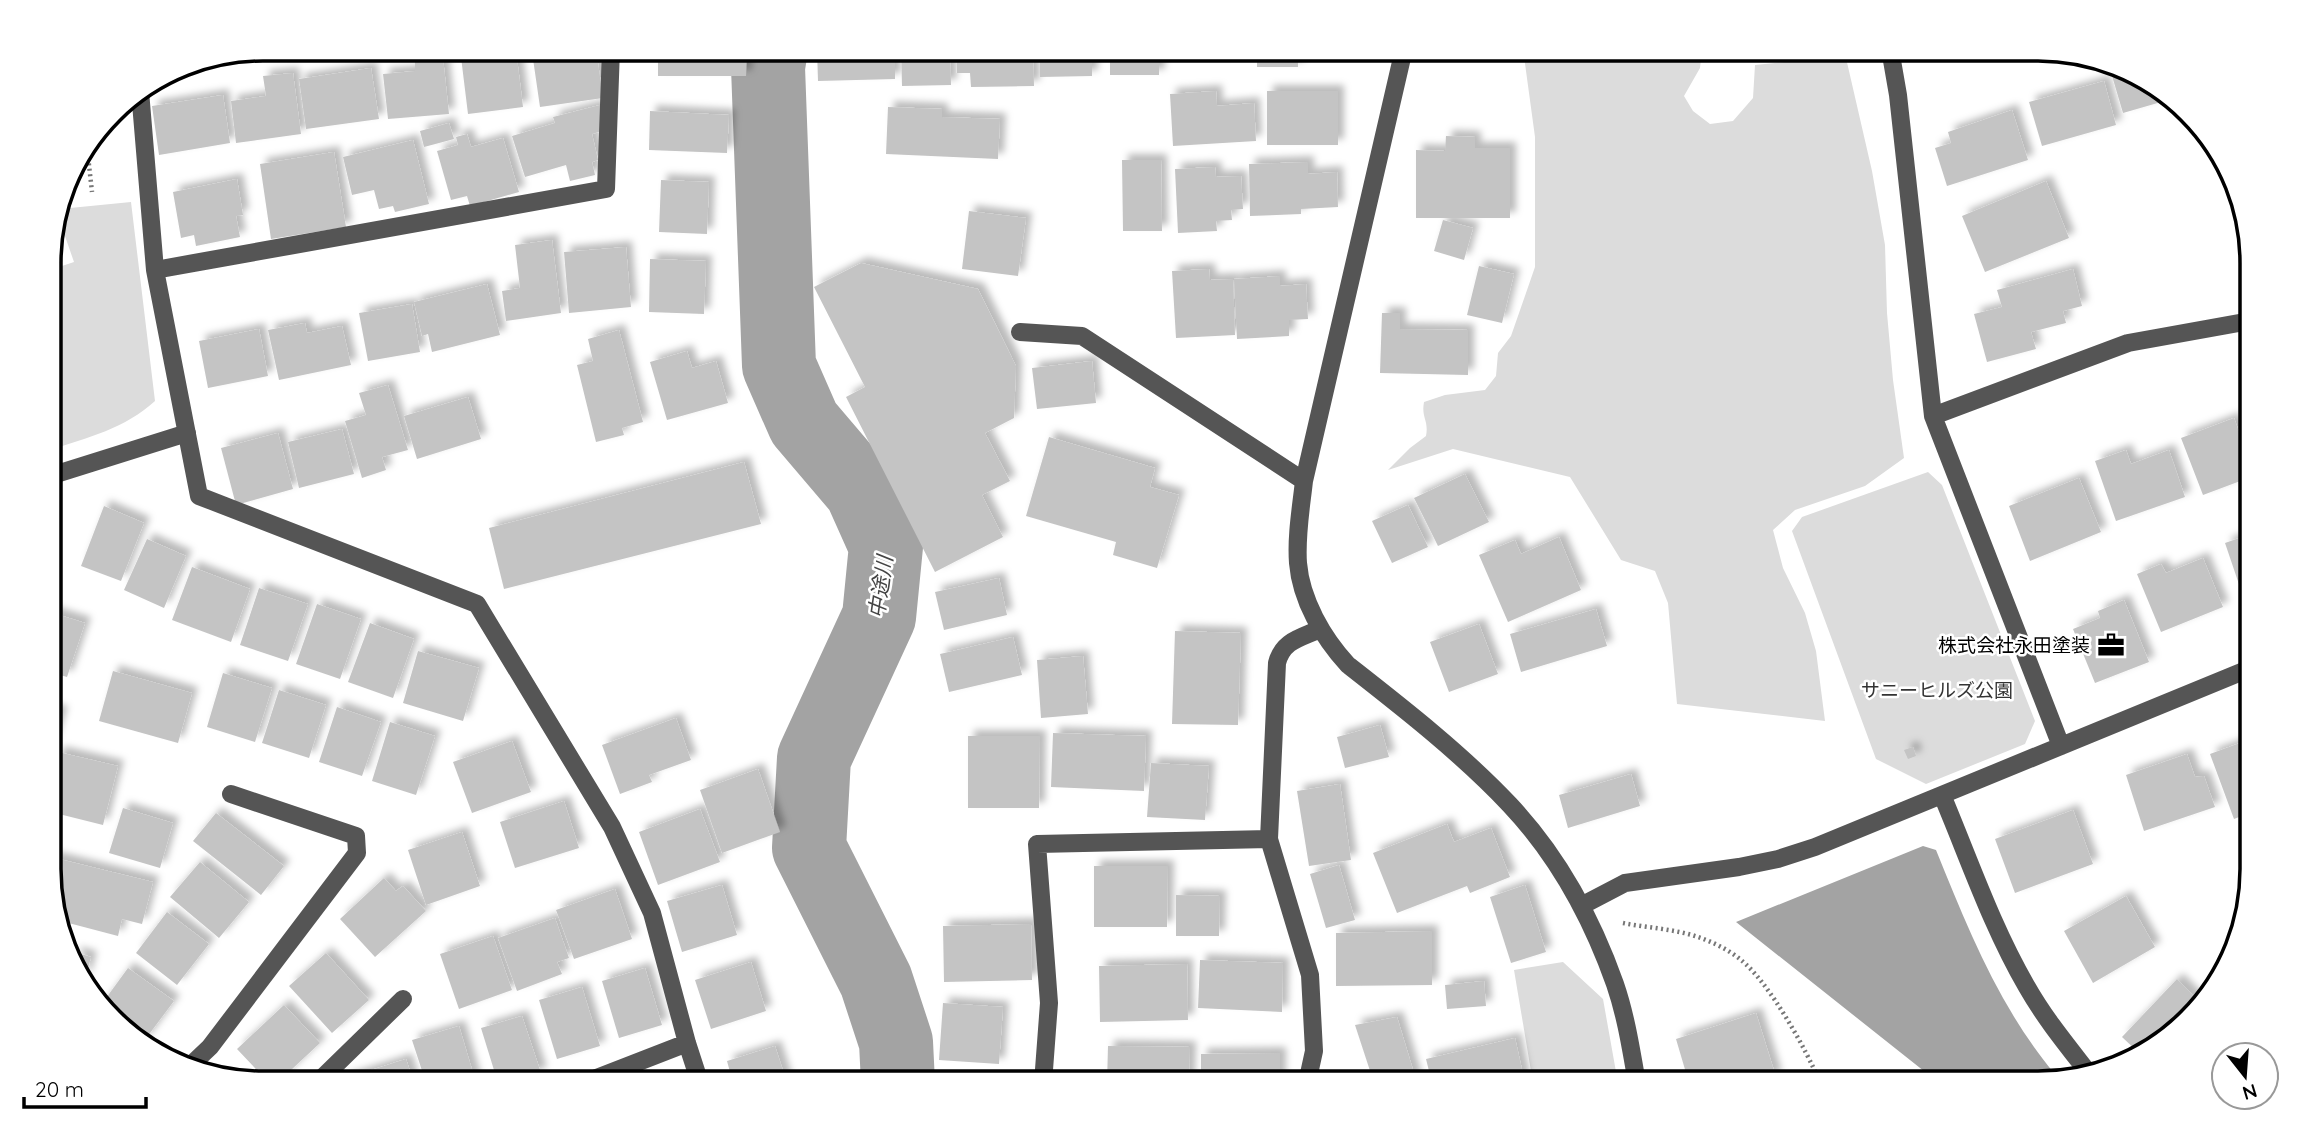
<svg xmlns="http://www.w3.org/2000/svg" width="2301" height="1132" viewBox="0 0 2301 1132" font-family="Quicksand,'Noto Sans JP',sans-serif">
  <defs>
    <filter id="shadow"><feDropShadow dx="6" dy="-6" stdDeviation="3.5" flood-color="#0004"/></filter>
  </defs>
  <rect width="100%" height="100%" fill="#fff"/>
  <path fill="#dcdcdc" d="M1523,49H1702L1700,68L1684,96L1693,111L1710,124L1733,121L1753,98L1755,65L1785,62L1819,53L1846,58L1872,171L1885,245L1887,313L1893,380L1904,458L1865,486L1795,510L1773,530L1783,568L1805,613L1816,651L1825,721L1677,704L1668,603L1655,571L1621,560L1570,477L1453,449L1388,470L1410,448L1426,436C1429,420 1421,418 1424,402L1445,395L1485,390L1496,376L1498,353L1511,336L1535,267V137Z
    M131,202L155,401C126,428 87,438 50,450V270L74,262L58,216L60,209Z
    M1928,472L1942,485L2035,721L2025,744L1926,784L1876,759L1792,531L1802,517Z
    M1563,962L1603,999L1618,1083H1533L1514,970Z"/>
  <path fill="#a3a3a3" d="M1923,846L1936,850C1968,929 1999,1007 2054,1073L2042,1083H1939L1736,922Z"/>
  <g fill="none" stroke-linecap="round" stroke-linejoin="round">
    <path stroke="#a3a3a3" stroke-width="74" d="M771,49L768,67L779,366L804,423L861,490L886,546L879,617L814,758L809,848L876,981L896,1042L898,1083"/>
  </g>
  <path fill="#c4c4c4" filter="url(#shadow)" d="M554,49H596L603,98L540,107L532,52Z
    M658,49H747L746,76H658Z
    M817,49H895V79L818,81Z
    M901,49H950L951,85L902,86Z
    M956,49H1033L1034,86L971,87L970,73H957Z
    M1040,49H1092V76L1040,77Z
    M1110,49H1159V75H1110Z
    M1203,49H1237V61L1203,62Z
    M1257,49H1314V61H1298V67H1257Z
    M1323,49H1370V59L1323,60Z
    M516,50L523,107L468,114L461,57Z
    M443,58L449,114L388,119L383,74L415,71V61Z
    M2116,67L2132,71L2168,100L2123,113L2110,69Z
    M371,68L379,119L306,129L299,79Z
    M293,73L301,134L236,143L231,101L266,96L263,76Z
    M2104,81L2116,125L2042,146L2029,102Z
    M1216,91L1217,106L1254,103L1256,141L1173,146L1170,94Z
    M1267,91H1338V145H1267Z
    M223,95L230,143L159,155L152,106Z
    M600,105L605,130L592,134L598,160L592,162L595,175L570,181L566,165L525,177L512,136L555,123L553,117Z
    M888,107L942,109V117L1000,119L998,159L886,154Z
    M2012,110L2028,160L1947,186L1935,148L1951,143L1948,132Z
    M650,111L729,115L727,153L649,150Z
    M449,123L454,139L424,147L420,131Z
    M467,134L471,147L503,138L519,192L470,206L467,196L451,200L437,151L458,145L456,137Z
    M1446,136L1475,137V148H1510V218H1416V150L1445,151Z
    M413,140L429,204L395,212L393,206L379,209L374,190L352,195L343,157Z
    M334,152L346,227L271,239L260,164Z
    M1122,160H1161L1162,231H1123Z
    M1308,162V174L1337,172L1338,207L1301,209V214L1250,216L1249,164Z
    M1215,167L1216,177L1241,176L1243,209L1231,210L1232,220L1216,221L1217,231L1178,233L1175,169Z
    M237,179L243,215L236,216L240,237L196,246L194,235L181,238L173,192Z
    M661,180L709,182L707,234L659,232Z
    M2046,181L2069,238L1985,272L1962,216Z
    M969,211L1026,218L1018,276L962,269Z
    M1443,220L1473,228L1464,260L1434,251Z
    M552,240L561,313L506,321L502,291L520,288L515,245Z
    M626,247L631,307L569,313L564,252Z
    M650,259L706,261L704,314L649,312Z
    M861,263L978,289L1016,366L1014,418L985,433L1010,481L982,495L1003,537L935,572L846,397L865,387L814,287Z
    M1479,266L1514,274L1502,323L1467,315Z
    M1209,269L1210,280L1233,279L1235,335L1176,338L1172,271Z
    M2073,269L2082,306L2063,311L2066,323L2031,332L2036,349L1987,362L1974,314L2002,307L1997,290Z
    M1280,276V286L1306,284L1308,319L1289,320V336L1237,339L1234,279Z
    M487,284L500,335L432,352L428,334L422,336L414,302Z
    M412,304L420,352L368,361L359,313Z
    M1382,313H1400V329L1468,330V375L1380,373Z
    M305,323L307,333L342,326L351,365L279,380L268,330Z
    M259,329L268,376L208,388L199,341Z
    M619,330L643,422L622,428L624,435L596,442L577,365L593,361L588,339Z
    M687,351L692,368L716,361L728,403L667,420L650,362Z
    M1092,361L1096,403L1037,409L1032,368Z
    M388,385L408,450L382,457L386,470L362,478L345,421L366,415L359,393Z
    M468,397L481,439L417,459L404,416Z
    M2234,418L2243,443L2251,440V477L2203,495L2181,438Z
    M342,429L354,474L299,488L288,442Z
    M278,433L293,489L236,505L221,448Z
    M1049,437L1155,468L1150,487L1179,495L1157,568L1113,555L1116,542L1026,516Z
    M2126,450L2131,464L2169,450L2185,497L2116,521L2095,461Z
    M744,462L761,524L504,589L489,528Z
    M1465,474L1489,522L1438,546L1414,498Z
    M2079,478L2101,532L2030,561L2009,506Z
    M1408,505L1428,547L1392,563L1372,521Z
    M104,506L144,523L121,581L81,566Z
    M2251,534V596L2244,599L2225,543Z
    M1559,537L1581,590L1508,622L1479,555L1515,540L1521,554Z
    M147,539L186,556L164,608L124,590Z
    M2203,558L2223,607L2161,632L2137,574L2161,564L2166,573Z
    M192,567L250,589L231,642L172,620Z
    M999,578L1007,615L944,630L935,592Z
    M259,588L308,604L288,661L240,645Z
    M2124,600L2149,662L2095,683L2073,629L2100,618L2098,611Z
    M317,604L361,619L340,679L296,664Z
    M1596,609L1607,646L1521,672L1510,634Z
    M50,612L85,623L67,677L50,672Z
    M370,623L414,639L393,698L348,682Z
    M1479,624L1498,674L1449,692L1430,642Z
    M1175,631L1241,633L1238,725L1172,724Z
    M1013,637L1022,675L949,692L940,654Z
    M418,651L479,668L463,721L403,703Z
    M1083,656L1088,714L1041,718L1037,660Z
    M113,671L192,693L178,743L99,721Z
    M223,673L272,688L255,742L207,727Z
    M279,690L326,705L309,758L262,743Z
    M337,707L381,722L362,776L319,762Z
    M50,709L62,712L51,747Z
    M676,718L691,760L649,775L652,782L620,794L602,745Z
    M390,722L435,736L416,795L372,781Z
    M1380,725L1389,757L1345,768L1337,737Z
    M1053,733L1146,736L1144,791L1051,787Z
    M968,736H1040L1039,808H968Z
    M2248,740L2252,749V812L2234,819L2210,754Z
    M512,741L531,792L472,813L453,762Z
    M1913,747L1916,756L1908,759L1904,750Z
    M58,752L118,766L103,825L51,812V781Z
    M2187,754L2195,777L2204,776L2215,807L2144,831L2126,775Z
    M1151,763L1209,766L1205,820L1147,817Z
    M758,769L780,832L722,853L700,790Z
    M1631,774L1640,806L1568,828L1559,795Z
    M1340,784L1351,860L1309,866L1297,791Z
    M564,801L579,848L515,868L500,822Z
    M123,808L173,823L160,868L109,853Z
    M700,809L720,862L658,885L639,832Z
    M2073,810L2093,864L2015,893L1995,839Z
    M216,813L284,866L261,895L193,841Z
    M1447,824L1454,842L1491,828L1510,877L1470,893L1467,886L1397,913L1373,853Z
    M462,832L480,886L426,905L408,850Z
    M51,857L153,882L142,924L122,919L118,936L61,921L51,897Z
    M200,862L249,902L219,938L170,897Z
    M1339,865L1355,920L1326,928L1310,874Z
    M1094,866H1168L1167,927H1094Z
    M384,878L396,891L403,886L426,911L375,957L340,919Z
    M722,885L737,935L682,952L667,901Z
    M1525,885L1546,952L1511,963L1490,897Z
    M615,889L632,939L574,959L556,910Z
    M1176,895L1220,896L1219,936H1176Z
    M2126,896L2155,947L2093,983L2064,931Z
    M167,912L209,944L177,985L136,953Z
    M555,918L569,958L557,962L562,974L517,991L498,938Z
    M1031,924L1032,980L944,982L943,926Z
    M1432,931V985L1336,986V933Z
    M493,936L512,990L459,1009L440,954Z
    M74,952L91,957L85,980L76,958Z
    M326,953L369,1000L332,1033L289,986Z
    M1200,960L1283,963L1282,1012L1198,1008Z
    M751,962L766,1011L711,1029L695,980Z
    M1187,964L1188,1020L1100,1022L1099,966Z
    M128,968L174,1001L144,1041L101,1005Z
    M645,968L662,1025L619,1038L602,981Z
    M2177,979L2198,1000L2157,1047L2139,1053L2122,1037Z
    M1484,981L1486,1006L1447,1009L1445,985Z
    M582,987L600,1046L557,1059L539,1000Z
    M943,1003L1003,1007L999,1064L939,1060Z
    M284,1005L320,1043L277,1083H269L237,1049Z
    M1756,1013L1776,1077L1756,1083H1689L1676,1039Z
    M522,1016L541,1073L510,1083H498L481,1028Z
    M1397,1017L1417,1083H1374L1355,1025Z
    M459,1026L476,1083H426L412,1040Z
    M1515,1038L1525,1083H1432L1426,1059Z
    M775,1046L787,1083H733L727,1061Z
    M1108,1046L1190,1047L1189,1083H1107Z
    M1280,1053V1083H1201V1054Z
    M406,1059L414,1083H344L343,1079Z"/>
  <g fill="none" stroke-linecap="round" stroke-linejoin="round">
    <path stroke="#777" stroke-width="4.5" stroke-dasharray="2 3.5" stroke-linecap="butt" d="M87,147L92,192
      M1623,923C1648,928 1675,929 1698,937C1713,942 1729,950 1741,960C1768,981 1807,1050 1820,1083"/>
    <path stroke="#555" stroke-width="18" d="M611,49L606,189L155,270L199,496L477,604L612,827L652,913L687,1043L700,1083
      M1404,49L1304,481C1301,508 1296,536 1298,563C1301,600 1323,638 1348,665C1403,708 1462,754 1510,805C1557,855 1592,919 1615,984C1626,1016 1631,1049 1637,1083
      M1890,49L1898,95L1933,416L2061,746
      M140,91L155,270
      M1020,332L1082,336L1304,481
      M1933,416L2128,343L2250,321
      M50,476L187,433
      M1942,795C1969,859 1992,927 2027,987C2044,1017 2066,1044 2087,1071
      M1581,906L1625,883L1739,867L1778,859L1815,847L2251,668
      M190,1066L210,1047L357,853L356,836L231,794
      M317,1083L403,999
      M584,1083L687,1043
      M1043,1083L1049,1003L1037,844L1269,839
      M1307,1083L1314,1051L1310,975L1269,839L1277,663C1283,640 1301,638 1320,629"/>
  </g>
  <defs>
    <symbol id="office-bare" viewBox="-9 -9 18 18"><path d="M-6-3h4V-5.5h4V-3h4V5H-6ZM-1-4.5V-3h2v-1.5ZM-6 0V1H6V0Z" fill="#000" stroke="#fff" stroke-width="2.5" paint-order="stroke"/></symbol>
  </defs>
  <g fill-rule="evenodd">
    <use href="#office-bare" x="2092" y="626" width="38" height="38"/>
  </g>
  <g text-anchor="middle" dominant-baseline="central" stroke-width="5" stroke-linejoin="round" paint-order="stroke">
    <g font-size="19" fill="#000" stroke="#fff" text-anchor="end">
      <text x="2090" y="645">株式会社永田塗装</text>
    </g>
    <g font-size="19" fill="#333" stroke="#fff">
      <text x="1937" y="690">サニーヒルズ公園</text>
    </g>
    <g font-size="21" font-style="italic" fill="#444" stroke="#fff">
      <text transform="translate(880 587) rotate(-82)">中途川</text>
    </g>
  </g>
  <path d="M0 0H2301V1132H0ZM263 61H2038A202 202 0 0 1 2240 263V869A202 202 0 0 1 2038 1071H263A202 202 0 0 1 61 869V263A202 202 0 0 1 263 61Z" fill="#fff" fill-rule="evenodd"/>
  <path fill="none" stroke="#000" stroke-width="3.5" d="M263 61H2038A202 202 0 0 1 2240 263V869A202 202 0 0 1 2038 1071H263A202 202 0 0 1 61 869V263A202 202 0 0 1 263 61Z"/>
  <g transform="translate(2245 1076) rotate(163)"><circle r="33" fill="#ffffff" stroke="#999999" stroke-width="2"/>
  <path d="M0-5L12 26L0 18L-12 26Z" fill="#000000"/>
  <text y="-10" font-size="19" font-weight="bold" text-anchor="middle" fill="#000000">N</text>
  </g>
  <path d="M24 1097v10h122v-10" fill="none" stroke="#000000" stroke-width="3.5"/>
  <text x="35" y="1097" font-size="21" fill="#000000" stroke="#ffffff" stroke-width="5" paint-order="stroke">20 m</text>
</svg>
